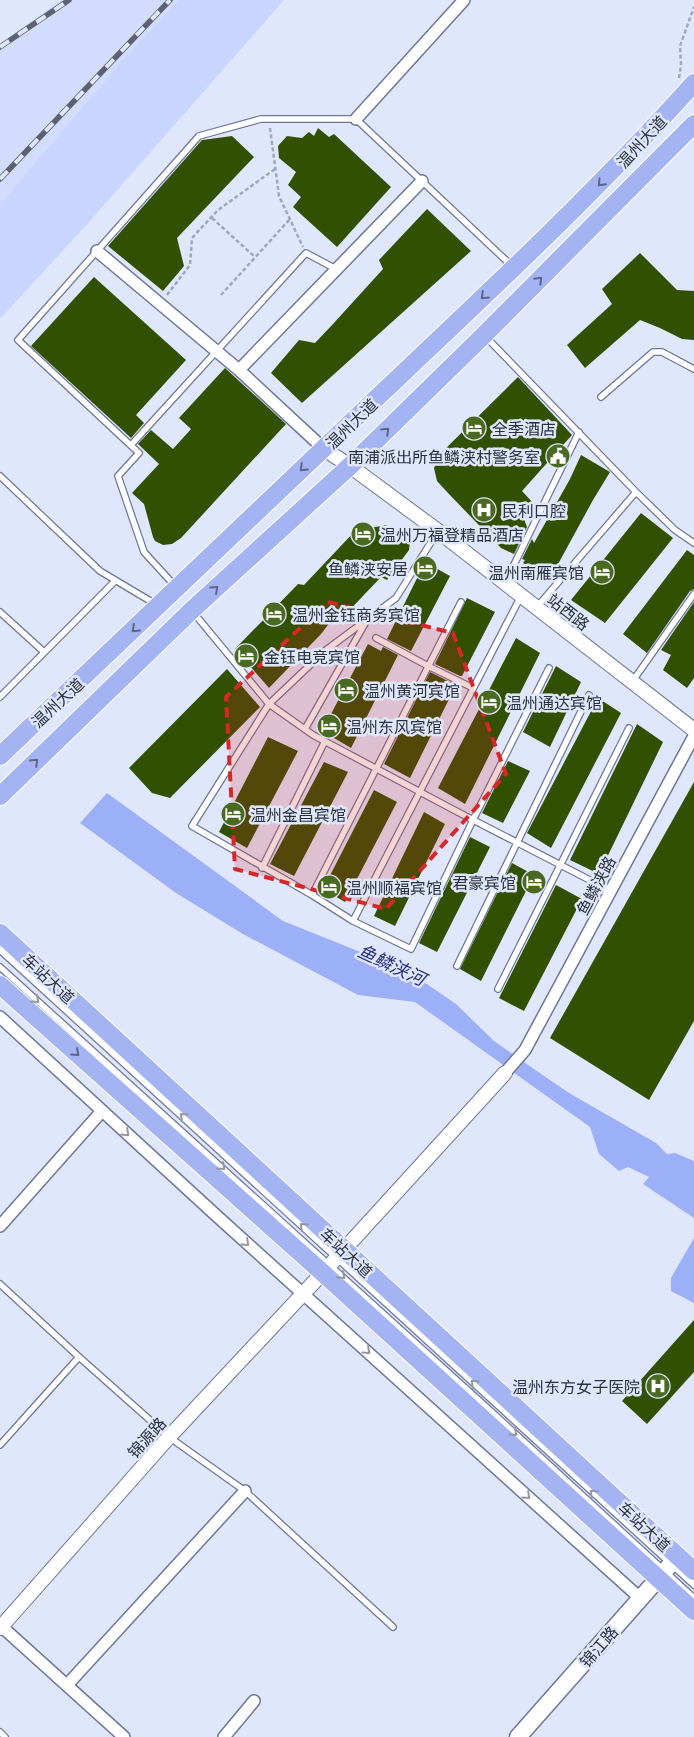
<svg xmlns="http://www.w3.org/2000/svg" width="694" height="1737" viewBox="0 0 694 1737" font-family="Literata,'Noto Sans SC',serif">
  <rect width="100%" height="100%" fill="#e0e7fc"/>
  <path fill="#d2ddfe" d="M61,0H179L121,62L0,204V43Z"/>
  <path fill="#c7d5ff" d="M179,0H284L90,221L0,319V204L121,62Z"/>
  <path fill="#9bb0f7" d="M107,793L283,921L408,971L456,1004L494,1041L531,1067L569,1093L656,1143L667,1154L675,1153L694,1161V1218L643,1184L649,1177L628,1167L619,1171L599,1154L590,1127L415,1002L358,995L243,934L176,893L80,823Z
    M694,1238V1303L671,1291V1278Z"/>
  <path fill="#325002" d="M318,128L329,137L334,134L391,187L337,247L293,207L301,197L288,185L296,172L279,158L278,146L287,136L302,138L309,132L314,136Z
    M232,136L254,157L177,238L184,266L163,291L108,246L202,140Z
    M427,209L471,251L302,403L271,373L299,340L315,343L333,324L383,269L379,260Z
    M640,253L677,290L694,291V340L682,339L660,328L640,320L585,368L567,345L612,304L602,289Z
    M94,277L186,360L136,415L144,423L131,438L31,346Z
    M225,368L286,424L181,538L172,544L163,545L155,541L153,537L144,504L132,493L159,464L138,444L151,430L173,449L191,429L179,418Z
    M518,377L572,435L522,491L533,503L524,519L527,527L514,554L501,548L448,493L437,481L434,468L440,454Z
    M581,455L610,472L593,500L551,577L523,563L525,560L522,559L532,539L534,543L570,479Z
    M641,513L673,538L605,623L571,600Z
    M386,525L410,542L409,550L387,580L381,577L343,617L338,612L321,634L269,688L235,649L298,584L304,585L355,531Z
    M687,550L694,555V589L690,591L647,653L623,634Z
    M425,562L450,576L411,651L387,639Z
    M467,598L495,612L462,676H460L435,664Z
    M694,602V678L687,688L663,670L671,655L661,650Z
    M516,638L540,653L465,804L438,788Z
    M368,644L381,651L383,647L398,655L351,748L322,731Z
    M556,666L581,682L550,747L523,732Z
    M227,669L260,707L170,798L152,793L129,768Z
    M430,672L456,685L410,778L384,764Z
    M598,698L621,713L551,848L527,833Z
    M637,724L663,742L599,874L570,860Z
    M268,737L298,751L247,848L219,832Z
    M508,761L530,771L503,823L482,813Z
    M324,762L348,772L294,876L270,864Z
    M694,782V1021L649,1100L550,1038Z
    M374,790L397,802L345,902L323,889Z
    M424,812L445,824L395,926L374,916Z
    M470,837L490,847L437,952L419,943Z
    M512,863L534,875L481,981L460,969Z
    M556,885L582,899L524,1011L499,998Z
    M694,1320V1372L647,1424L622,1401Z"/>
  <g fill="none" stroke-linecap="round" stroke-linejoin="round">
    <defs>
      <path id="service" d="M486,337L636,492L675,530L694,543
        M601,397L653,352H662L694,369
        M131,445L306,253L336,269
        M0,476L100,571L157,605
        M438,531L396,598L326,650L269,704L192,826L312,895L353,921L411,949L473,820L549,668
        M505,583L579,432
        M175,586L144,552L118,476L139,453L18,340L199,136L261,119H356L512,266
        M536,608L636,492
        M0,612L44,652
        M193,612L269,704L313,735L454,810L611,891
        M376,638L428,666L473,688
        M632,682L694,594
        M0,697L115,581
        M305,729L367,620
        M262,868L325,741
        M312,895L461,602
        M353,921L521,596
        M0,950L694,1585
        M457,966L589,695
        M0,967L483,1404L694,1598
        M498,989L629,728
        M0,1284L79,1357L169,1437L245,1491L393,1627
        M0,1445L79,1357
        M0,1732L5,1737"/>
      <path id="minor" d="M356,119L464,0
        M97,251L239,370L324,449
        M239,370L422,181
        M0,1017L219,1218L640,1598
        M505,1073L525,1050L694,736
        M0,1226L102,1111
        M0,1625L124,1737
        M67,1685L245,1491
        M224,1737L254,1701"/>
      <path id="tertiary" d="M324,449L350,466L438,531L694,730
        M0,1628L169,1437L330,1265L505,1073"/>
      <path id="secondary" d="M518,1737L678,1556"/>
      <path id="primary" d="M0,756C128,635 256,513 384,391C490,291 596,192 694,83
        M0,796L192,610L350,466L484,335L694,124
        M0,933L694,1571
        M0,985L323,1273L694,1611"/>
    </defs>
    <use href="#service" stroke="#6d7796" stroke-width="8"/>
    <use href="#minor" stroke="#6d7796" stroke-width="14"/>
    <use href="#tertiary" stroke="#6d7796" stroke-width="16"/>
    <use href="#secondary" stroke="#6d7796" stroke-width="19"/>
    <use href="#primary" stroke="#fff" stroke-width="20"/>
    <path stroke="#a0a7b9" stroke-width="2.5" stroke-dasharray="4 2.5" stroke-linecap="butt" d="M679,78L681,65L680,46L694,7
      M270,128L279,196L303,247
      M212,218L255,257
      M167,295L190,265L192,238L218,210L275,169
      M221,295L290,219"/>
    <use href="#service" stroke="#fff" stroke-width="5.5"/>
    <use href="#minor" stroke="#fff" stroke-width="11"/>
    <use href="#tertiary" stroke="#fff" stroke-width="14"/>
    <use href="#secondary" stroke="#fff" stroke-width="16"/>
    <use href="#primary" stroke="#a4b4f2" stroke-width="18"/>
    <defs>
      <path id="rail" d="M0,47L69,0
        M0,179L170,0"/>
    </defs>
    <use href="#rail" stroke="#5d6271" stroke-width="5.5"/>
    <use href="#rail" stroke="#e0e7fc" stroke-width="4" stroke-dasharray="11" stroke-linecap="butt"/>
  </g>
  <defs><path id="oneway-chevron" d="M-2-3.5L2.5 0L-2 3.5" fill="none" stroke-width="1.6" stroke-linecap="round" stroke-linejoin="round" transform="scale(1.25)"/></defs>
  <g stroke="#5b6585">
    <use href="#oneway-chevron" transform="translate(601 183) rotate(134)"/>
    <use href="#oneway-chevron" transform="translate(539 280) rotate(-45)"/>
    <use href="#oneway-chevron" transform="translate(484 296) rotate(136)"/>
    <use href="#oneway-chevron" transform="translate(386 431) rotate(-44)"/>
    <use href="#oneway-chevron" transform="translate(303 468) rotate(136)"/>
    <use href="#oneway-chevron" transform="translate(215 589) rotate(-42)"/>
    <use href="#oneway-chevron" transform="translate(135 629) rotate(137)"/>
    <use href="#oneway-chevron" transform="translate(35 762) rotate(-44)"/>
    <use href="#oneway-chevron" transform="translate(76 1053) rotate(42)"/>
  </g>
  <g stroke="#95989e">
    <use href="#oneway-chevron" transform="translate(36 1000) rotate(42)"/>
    <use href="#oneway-chevron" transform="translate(183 1116) rotate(-138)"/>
    <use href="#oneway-chevron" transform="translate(126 1133) rotate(43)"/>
    <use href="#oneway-chevron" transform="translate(222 1167) rotate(42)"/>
    <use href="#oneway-chevron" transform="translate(303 1226) rotate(-138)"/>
    <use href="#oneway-chevron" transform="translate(246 1243) rotate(42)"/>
    <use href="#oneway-chevron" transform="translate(342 1276) rotate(42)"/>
    <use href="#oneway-chevron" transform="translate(367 1351) rotate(42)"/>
    <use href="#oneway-chevron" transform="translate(474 1383) rotate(-137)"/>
    <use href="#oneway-chevron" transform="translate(514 1433) rotate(42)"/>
    <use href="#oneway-chevron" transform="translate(593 1493) rotate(-137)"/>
    <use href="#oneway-chevron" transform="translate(527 1496) rotate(42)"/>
  </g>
  <path fill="#d62828" fill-opacity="0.2" stroke="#d62828" stroke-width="4" stroke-dasharray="10 6" stroke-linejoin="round" d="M328,602L453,633L506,774L386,909L235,869L226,697Z"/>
  <defs>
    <symbol id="hotel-disc" viewBox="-11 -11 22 22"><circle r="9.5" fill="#496a20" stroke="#e0e7fc"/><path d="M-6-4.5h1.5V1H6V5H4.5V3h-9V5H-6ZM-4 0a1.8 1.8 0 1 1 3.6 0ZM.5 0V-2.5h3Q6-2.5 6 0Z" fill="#fff"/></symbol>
    <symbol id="civic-disc" viewBox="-11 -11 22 22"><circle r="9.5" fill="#496a20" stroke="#e0e7fc"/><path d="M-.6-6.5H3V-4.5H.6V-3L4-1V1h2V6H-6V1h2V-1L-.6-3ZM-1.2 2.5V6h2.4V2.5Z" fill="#fff"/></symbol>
    <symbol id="hospital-disc" viewBox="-11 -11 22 22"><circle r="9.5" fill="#496a20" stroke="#e0e7fc"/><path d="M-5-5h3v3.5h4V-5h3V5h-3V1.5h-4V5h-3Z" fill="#fff"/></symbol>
  </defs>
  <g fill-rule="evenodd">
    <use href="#hotel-disc" x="460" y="414" width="28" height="28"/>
    <use href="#civic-disc" x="544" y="442" width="28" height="28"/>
    <use href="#hospital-disc" x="470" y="496" width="28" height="28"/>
    <use href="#hotel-disc" x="349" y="520" width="28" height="28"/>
    <use href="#hotel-disc" x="411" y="554" width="28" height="28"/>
    <use href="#hotel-disc" x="588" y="558" width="28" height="28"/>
    <use href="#hotel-disc" x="260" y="600" width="28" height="28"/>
    <use href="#hotel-disc" x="232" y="642" width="28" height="28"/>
    <use href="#hotel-disc" x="332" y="676" width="28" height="28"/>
    <use href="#hotel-disc" x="475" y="688" width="28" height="28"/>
    <use href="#hotel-disc" x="315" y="712" width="28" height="28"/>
    <use href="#hotel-disc" x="219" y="800" width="28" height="28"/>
    <use href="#hotel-disc" x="520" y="868" width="28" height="28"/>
    <use href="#hotel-disc" x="315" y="873" width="28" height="28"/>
    <use href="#hospital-disc" x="644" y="1372" width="28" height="28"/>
  </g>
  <g text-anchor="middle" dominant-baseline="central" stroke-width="5" stroke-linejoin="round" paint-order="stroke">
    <g font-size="16" fill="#2b303d" stroke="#e0e7fc">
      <text transform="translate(641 141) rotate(-47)">温州大道</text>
      <text transform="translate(351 423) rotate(-44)">温州大道</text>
      <text transform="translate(569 611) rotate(38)">站西路</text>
      <text transform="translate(57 702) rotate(-43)">温州大道</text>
      <text transform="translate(595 885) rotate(-62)">鱼鳞浃路</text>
      <text transform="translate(49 978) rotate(43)">车站大道</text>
      <text transform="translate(347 1252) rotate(43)">车站大道</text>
      <text transform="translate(146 1437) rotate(-48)">锦源路</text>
      <text transform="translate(645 1526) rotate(43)">车站大道</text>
      <text transform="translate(598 1646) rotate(-49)">锦江路</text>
    </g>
    <g font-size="16" fill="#2b303d" stroke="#e0e7fc" text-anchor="start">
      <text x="492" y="428">全季酒店</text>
      <text x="540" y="456" text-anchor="end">南浦派出所鱼鳞浃村警务室</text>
      <text x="502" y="510">民利口腔</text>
      <text x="380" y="534">温州万福登精品酒店</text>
      <text x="408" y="568" text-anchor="end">鱼鳞浃安居</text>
      <text x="584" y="572" text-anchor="end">温州南雁宾馆</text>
      <text x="292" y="614">温州金钰商务宾馆</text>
      <text x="264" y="656">金钰电竞宾馆</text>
      <text x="364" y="690">温州黄河宾馆</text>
      <text x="506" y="702">温州通达宾馆</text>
      <text x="346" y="726">温州东风宾馆</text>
      <text x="250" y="814">温州金昌宾馆</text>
      <text x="516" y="882" text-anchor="end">君豪宾馆</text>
      <text x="346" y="887">温州顺福宾馆</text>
      <text x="640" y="1386" text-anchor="end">温州东方女子医院</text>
    </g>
    <g font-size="18" font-style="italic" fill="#243080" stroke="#e0e7fc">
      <text transform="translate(392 964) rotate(25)">鱼鳞浃河</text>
    </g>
  </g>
</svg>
